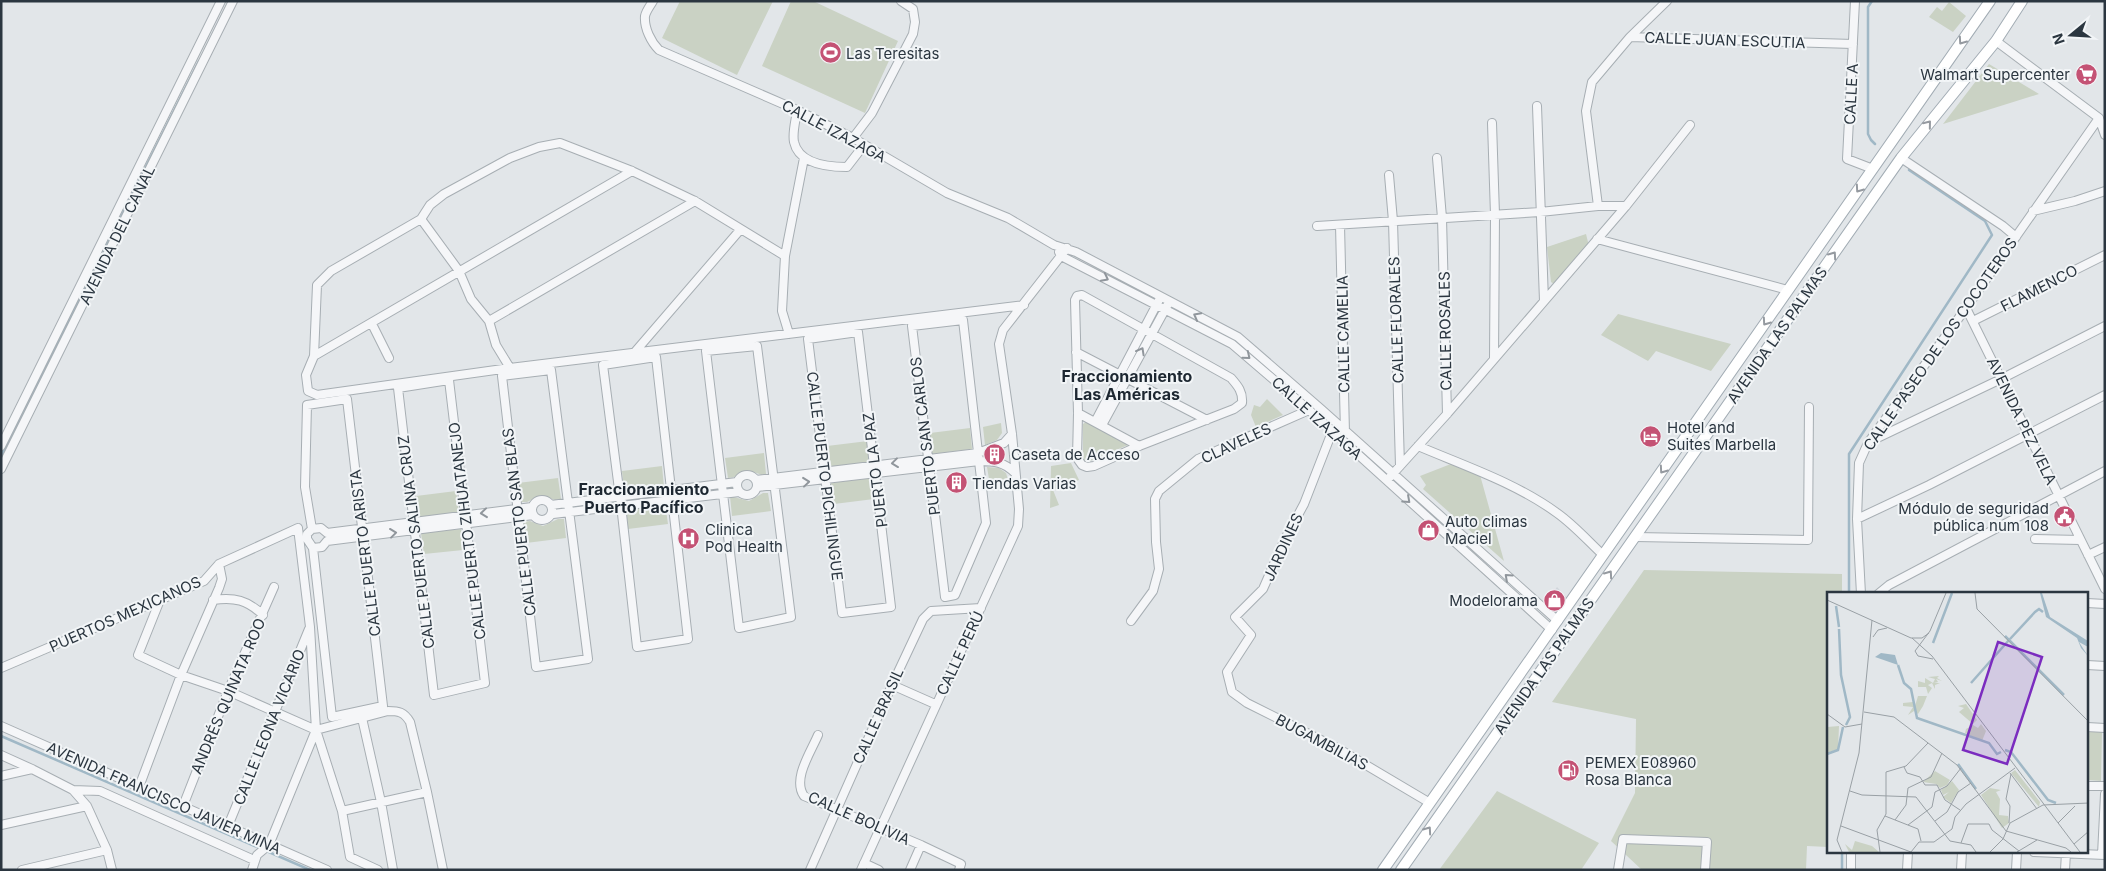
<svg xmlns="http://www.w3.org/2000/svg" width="2106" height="871" viewBox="0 0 2106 871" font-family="Inter,sans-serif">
  <rect width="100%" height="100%" fill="#e2e6e9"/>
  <path fill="#d0d5db" d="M1557,587L1567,598L1558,612L1547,602Z"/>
  <path fill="#cad2c4" d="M680,1H773L737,75L662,38Z
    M791,1H813L898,41L865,113L762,66Z
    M1949,2L1966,16L1953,32L1929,17L1937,7L1942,11Z
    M1989,64L2039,94L1943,124Z
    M1586,234L1589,246L1554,284L1551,282L1547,247Z
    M1618,314L1731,344L1711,371L1656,351L1648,361L1601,335Z
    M1267,399L1283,415L1256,427L1251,415L1254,405L1260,407Z
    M1086,422L1128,444V445L1090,461H1085L1083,458V424Z
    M1001,423L1002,433L997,440L985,445L983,427Z
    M970,428L972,449L932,454L930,433Z
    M868,441L870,462L830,467L827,446Z
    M764,453L766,474L762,475L748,470L734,477L728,478L725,458Z
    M1456,462L1480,475L1504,561L1423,489L1426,485L1420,476Z
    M1071,463L1079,480L1053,490L1059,505L1050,508L1051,466Z
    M662,466L664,487L624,492L622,471Z
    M987,467L999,468L1006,473L1009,483L990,485Z
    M558,478L561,499L555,500L541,495L527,502H521L518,483Z
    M871,478L874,499L834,504L831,483Z
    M456,491L459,512L419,517L416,496Z
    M763,493H768L771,511L732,516L730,496L749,501Z
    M665,503L668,524L628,529L626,508Z
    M558,519H564L566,538L526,543L523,522L530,521L543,526Z
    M461,529L463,550L424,554L421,533Z
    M1644,570L1842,574V593L1828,594V847L1807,846L1806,870H1642L1611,841L1635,793L1636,719L1552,702Z
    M2087,732H2102L2101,781L2087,780Z
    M1497,791L1599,843L1581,870H1439Z"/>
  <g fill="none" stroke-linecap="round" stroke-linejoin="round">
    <path stroke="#a0b8c6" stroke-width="2.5" d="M1872,1L1868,7V134L1871,140L1875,144
      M1,456L199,61
      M1849,594V454L1992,235L1985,221L1909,170
      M1,736L310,870
      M1842,870V852"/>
    <defs>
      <path id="minor" d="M653,1C650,6 646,11 645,16C644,28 651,42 659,50L797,110L853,138L947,193L1008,218L1054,245L1076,252L1238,337L1321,409L1558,621
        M1855,1L1847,159L1873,169
        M1630,37L1667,1
        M1996,41L2099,118L2105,135
        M1537,106L1544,301
        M797,110C796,120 792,132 794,142C799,164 828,167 847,167L864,145
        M1492,123L1495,215L1494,359
        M853,138L872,113L913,34L915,22L913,9L901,1
        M1437,158L1442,218L1447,414
        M1901,158L2003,226L2016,237
        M632,171L314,356L306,375L308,391L317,395L510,368L1024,305
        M1389,175L1393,221L1400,466
        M1598,206L1586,111L1592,82L1630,37L1853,44
        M2033,211L2075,201L2105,191
        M421,219L459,271L471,299L489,321L496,345L510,368
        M1340,225L1345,433
        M1317,226L1540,212L1598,206H1626
        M1597,239L1788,290
        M1059,252L1061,256L1232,344L1309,410L1552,630
        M785,256L804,158
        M1082,295L1231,378C1238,386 1243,392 1242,403L1234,409L1139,446L1094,466L1087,467L1082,465L1077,458L1078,413L1075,300L1077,296Z
        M1966,308L2105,589
        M963,320L986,523L955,595L945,597L912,326Z
        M489,321L695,201
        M1973,321L2105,255
        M372,324L389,358
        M858,332L891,607L842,613L808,339Z
        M757,346L791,617L739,628L706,351Z
        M1076,352L1207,420
        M634,353L740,230
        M314,356L317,285L331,271L421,219L430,205L444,194L510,158L539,147L560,143L632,171L695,201L785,256L782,311L789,334
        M656,357L688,639L637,647L621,505L603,365Z
        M551,370L588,659L536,667L502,376Z
        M449,380L485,683L434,695L398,388Z
        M347,399L383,706L332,717L313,548L307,539V534L312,529L305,487L307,405Z
        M1078,413L1139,446
        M1095,422L1159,300
        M1102,425L1168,304
        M1332,432L1304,504L1285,539L1263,589L1235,617L1251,635L1227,672L1232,692L1247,703L1339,749L1430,803
        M1869,442L2001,379L2105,326
        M1,446L221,1
        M1418,446C1465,466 1516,483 1557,513C1574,525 1588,541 1603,555
        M1,469L233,1
        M737 485a10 10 0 1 1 20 0a10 10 0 1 1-20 0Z
        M1390,477L1447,414L1626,206L1690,125
        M756,480L978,453L1004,443L1012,434
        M757,487L979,461C995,461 1004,462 1015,473
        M532 510a10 10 0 1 1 20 0a10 10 0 1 1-20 0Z
        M551,505L737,482
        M553,514L739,492
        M1857,519L1929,485L2105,395
        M312,529L321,528L327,533L532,507
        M1635,537L1808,540L1809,407
        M2035,539L2080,540
        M313,548L322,547L327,541L533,515
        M2088,555L2105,547
        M1861,594L1857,519L1859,463L1868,443L1966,308L2099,118
        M1878,594L1889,585L2105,471
        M160,600L138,655L181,675L228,691L316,730
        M213,600C235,597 247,600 263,615
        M2087,603L2105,604
        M1131,621L1153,591L1159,569L1156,542L1155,499L1159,491L1198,459L1309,410
        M2087,665L2105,666
        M1,668L204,581L219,564L298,528L310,627L316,730L342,811L350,857L378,870
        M892,685L935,704
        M362,718L381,802L393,870
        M1,726L327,870
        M2087,727L2105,728
        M316,730L388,711C399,711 404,712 410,722L427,792L443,870
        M818,735C811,752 792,779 804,796L921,845L961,864L959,870
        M1,755L32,769L73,790L87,806L107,850L112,870
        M1,776L32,769
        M2087,786H2105
        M139,787L181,675L219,588L222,579L219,564
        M73,790L100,791L254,860
        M183,806L228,691L274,587
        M342,811L427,792
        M1,825L87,806
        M228,826L309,629
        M2034,852L2105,855
        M2102,855L2105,794
        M864,863L879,870
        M22,870L107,850
        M252,870L257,855L269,845L316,730
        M810,870L892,685L923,619L931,611L981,608
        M861,870L1018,526L1019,509L1012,434L999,344L1003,330L1067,248
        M910,870L921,845
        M1618,870L1623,839L1707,842L1705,870
        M1851,870V852
        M1907,870L1908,852
        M1961,870L1962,852
        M2016,870L2017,852
        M2065,870L2066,853"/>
      <path id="major" d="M1383,870L1990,1
        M1401,870L1901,158L1996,41L2022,1"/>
    </defs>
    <use href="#minor" stroke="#a7aeb3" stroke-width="10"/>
    <use href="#major" stroke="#a2acb4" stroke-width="12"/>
    <use href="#minor" stroke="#f5f6f8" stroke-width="8"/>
    <use href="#major" stroke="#fff" stroke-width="10"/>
  </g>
  <defs><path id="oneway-chevron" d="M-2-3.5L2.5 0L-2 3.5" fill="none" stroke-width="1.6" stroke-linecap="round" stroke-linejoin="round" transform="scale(1.25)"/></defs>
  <g stroke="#959aa0">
    <use href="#oneway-chevron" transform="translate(1962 41) rotate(125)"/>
    <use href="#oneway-chevron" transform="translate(1928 124) rotate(-51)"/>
    <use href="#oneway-chevron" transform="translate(1859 189) rotate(125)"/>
    <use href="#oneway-chevron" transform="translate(1833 255) rotate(-55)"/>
    <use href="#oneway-chevron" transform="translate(1766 322) rotate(125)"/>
    <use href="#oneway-chevron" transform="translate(1663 470) rotate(125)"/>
    <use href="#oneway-chevron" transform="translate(1609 574) rotate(-55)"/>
    <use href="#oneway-chevron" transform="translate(1428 830) rotate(-55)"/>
  </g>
  <g stroke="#90969c">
    <use href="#oneway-chevron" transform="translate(1105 278) rotate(27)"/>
    <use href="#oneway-chevron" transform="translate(1197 316) rotate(-152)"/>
    <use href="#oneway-chevron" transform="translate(1141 351) rotate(-61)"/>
    <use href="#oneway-chevron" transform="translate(1247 356) rotate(39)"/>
    <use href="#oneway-chevron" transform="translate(895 463) rotate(173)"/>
    <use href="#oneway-chevron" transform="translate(806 482) rotate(-6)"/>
    <use href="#oneway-chevron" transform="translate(1407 500) rotate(42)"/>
    <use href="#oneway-chevron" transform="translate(484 513) rotate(174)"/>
    <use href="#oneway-chevron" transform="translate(393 533) rotate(-7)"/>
    <use href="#oneway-chevron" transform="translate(1508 577) rotate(-138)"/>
  </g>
  <defs>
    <symbol id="stadium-disc" viewBox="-11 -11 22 22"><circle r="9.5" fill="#c45274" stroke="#f2f5f7"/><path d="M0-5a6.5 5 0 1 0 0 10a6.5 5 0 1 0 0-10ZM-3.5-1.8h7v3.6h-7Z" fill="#fff"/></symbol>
    <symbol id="supermarket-disc" viewBox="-11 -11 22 22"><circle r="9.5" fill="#c45274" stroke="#f2f5f7"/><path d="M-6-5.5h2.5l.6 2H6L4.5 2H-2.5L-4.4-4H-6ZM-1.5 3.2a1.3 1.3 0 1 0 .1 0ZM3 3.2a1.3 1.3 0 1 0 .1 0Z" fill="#fff"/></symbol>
    <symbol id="hotel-disc" viewBox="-11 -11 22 22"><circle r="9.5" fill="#c45274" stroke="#f2f5f7"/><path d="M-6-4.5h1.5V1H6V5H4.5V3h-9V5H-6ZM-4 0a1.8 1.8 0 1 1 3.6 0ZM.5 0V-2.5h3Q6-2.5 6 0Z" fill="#fff"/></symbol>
    <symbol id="building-disc" viewBox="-11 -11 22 22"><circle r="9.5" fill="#c45274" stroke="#f2f5f7"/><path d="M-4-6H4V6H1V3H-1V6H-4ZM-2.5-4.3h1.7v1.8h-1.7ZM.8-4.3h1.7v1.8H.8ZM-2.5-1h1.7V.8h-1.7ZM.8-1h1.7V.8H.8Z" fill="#fff"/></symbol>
    <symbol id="civic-disc" viewBox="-11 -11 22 22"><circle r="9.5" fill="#c45274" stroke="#f2f5f7"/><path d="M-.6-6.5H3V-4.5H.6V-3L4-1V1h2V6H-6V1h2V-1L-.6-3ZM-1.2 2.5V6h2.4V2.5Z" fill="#fff"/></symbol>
    <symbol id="shop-disc" viewBox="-11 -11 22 22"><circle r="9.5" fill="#c45274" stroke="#f2f5f7"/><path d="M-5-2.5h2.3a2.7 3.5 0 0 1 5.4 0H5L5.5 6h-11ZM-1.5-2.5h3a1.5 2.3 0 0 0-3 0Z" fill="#fff"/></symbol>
    <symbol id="hospital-disc" viewBox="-11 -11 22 22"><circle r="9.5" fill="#c45274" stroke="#f2f5f7"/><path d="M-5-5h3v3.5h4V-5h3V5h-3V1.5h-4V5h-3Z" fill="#fff"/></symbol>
    <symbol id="fuel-disc" viewBox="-11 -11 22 22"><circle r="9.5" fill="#c45274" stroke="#f2f5f7"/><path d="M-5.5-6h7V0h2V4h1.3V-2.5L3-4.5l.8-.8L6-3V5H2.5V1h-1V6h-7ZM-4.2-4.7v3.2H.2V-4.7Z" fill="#fff"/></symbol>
  </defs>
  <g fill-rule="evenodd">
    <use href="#stadium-disc" x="818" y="40" width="25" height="25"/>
    <use href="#supermarket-disc" x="2074" y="62" width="25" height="25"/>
    <use href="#hotel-disc" x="1638" y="424" width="25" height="25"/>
    <use href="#building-disc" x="982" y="442" width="25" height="25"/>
    <use href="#building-disc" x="944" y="470" width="25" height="25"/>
    <use href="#civic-disc" x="2052" y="504" width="25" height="25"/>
    <use href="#shop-disc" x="1416" y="518" width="25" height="25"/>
    <use href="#hospital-disc" x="676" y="526" width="25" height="25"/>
    <use href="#shop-disc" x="1542" y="588" width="25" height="25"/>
    <use href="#fuel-disc" x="1556" y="758" width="25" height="25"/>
  </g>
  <g text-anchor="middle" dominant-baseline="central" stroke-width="4" stroke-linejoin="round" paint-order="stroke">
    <g font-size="15" fill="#2b3640" stroke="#f2f5f7">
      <text transform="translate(1725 40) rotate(2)">CALLE JUAN ESCUTIA</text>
      <text transform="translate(1851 94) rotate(-87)">CALLE A</text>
      <text transform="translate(834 131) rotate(28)">CALLE IZAZAGA</text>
      <text transform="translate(117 235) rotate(-64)">AVENIDA DEL CANAL</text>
      <text transform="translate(2039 288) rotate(-27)">FLAMENCO</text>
      <text transform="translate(1396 320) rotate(-92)">CALLE FLORALES</text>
      <text transform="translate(1445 331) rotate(-91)">CALLE ROSALES</text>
      <text transform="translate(1343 334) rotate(-91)">CALLE CAMELIA</text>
      <text transform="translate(1777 335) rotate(-55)">AVENIDA LAS PALMAS</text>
      <text transform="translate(1940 344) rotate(-55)">CALLE PASEO DE LOS COCOTEROS</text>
      <text transform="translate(1317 418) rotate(42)">CALLE IZAZAGA</text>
      <text transform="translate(2022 421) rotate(64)">AVENIDA PEZ VELA</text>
      <text transform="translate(925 436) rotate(-97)">PUERTO SAN CARLOS</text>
      <text transform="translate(1236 443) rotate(-25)">CLAVELES</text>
      <text transform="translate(875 470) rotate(-97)">PUERTO LA PAZ</text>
      <text transform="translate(825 476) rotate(83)">CALLE PUERTO PICHILINGUE</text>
      <text transform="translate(519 522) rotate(-97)">CALLE PUERTO SAN BLAS</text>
      <text transform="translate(467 531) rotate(-97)">CALLE PUERTO ZIHUATANEJO</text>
      <text transform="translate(416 542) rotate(-97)">CALLE PUERTO SALINA CRUZ</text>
      <text transform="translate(1283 547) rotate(-65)">JARDINES</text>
      <text transform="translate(365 553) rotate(-97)">CALLE PUERTO ARISTA</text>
      <text transform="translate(125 614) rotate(-24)">PUERTOS MEXICANOS</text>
      <text transform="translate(960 653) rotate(-65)">CALLE PERÚ</text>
      <text transform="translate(1544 666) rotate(-55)">AVENIDA LAS PALMAS</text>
      <text transform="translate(228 696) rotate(-67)">ANDRÉS QUINATA ROO</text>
      <text transform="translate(878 716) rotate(-66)">CALLE BRASIL</text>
      <text transform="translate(269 727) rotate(-68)">CALLE LEONA VICARIO</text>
      <text transform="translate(1322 742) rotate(28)">BUGAMBILIAS</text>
      <text transform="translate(164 798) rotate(24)">AVENIDA FRANCISCO JAVIER MINA</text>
      <text transform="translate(859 818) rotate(24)">CALLE BOLIVIA</text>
    </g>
    <g font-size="15" fill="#2b3640" stroke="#f2f5f7" text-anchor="start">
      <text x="846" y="53">Las Teresitas</text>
      <text x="2070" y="74" text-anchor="end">Walmart Supercenter</text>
      <text x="1667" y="427">Hotel and<tspan x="1667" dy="17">Suites Marbella</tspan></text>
      <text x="1011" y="454">Caseta de Acceso</text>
      <text x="972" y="483">Tiendas Varias</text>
      <text x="2049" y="508" text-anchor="end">Módulo de seguridad<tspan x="2049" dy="17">pública num 108</tspan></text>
      <text x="1445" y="521">Auto climas<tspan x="1445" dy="17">Maciel</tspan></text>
      <text x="705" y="529">Clinica<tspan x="705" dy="17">Pod Health</tspan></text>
      <text x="1538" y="600" text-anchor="end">Modelorama</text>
      <text x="1585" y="762">PEMEX E08960<tspan x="1585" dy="17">Rosa Blanca</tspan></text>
    </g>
    <g font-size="16" font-weight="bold" fill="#1d2731" stroke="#f2f5f7">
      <text x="1127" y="376">Fraccionamiento<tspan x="1127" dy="18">Las Américas</tspan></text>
      <text x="644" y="489">Fraccionamiento<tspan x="644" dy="18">Puerto Pacífico</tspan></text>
    </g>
  </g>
  <g transform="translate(1827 592)">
    <rect width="261" height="261" fill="#e2e6e9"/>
    <path d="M112,84L110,86L115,89L109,87L111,90L107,91H113L108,93V97L105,91L101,93L105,96L101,102L99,95H91V89L98,91V86L106,91L108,87L101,85ZM91,104H100L96,114L91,122L87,119L81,123L86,115L76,114V111L86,110L88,114ZM139,112L150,128L146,132L132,120L137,116L131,114ZM154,132L159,139L155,149L138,141L139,137L146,133L151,136ZM12,134L11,157L0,161V135ZM188,178L213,210L212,215L184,181ZM108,179L123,188L120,193L113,196L109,192L96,190ZM125,189L132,198L124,211L116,205L122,200L116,203L114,198ZM163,196L174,198L169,200L173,207L172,223L181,224L182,231L175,236L154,203ZM28,249L45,254L52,260H22L18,252L25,258Z" fill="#cad2c4"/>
    <path d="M213,1H215L223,25L261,49V55L252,50L261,64L254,56L250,46L219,25ZM54,61L68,63L71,73L48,65Z" fill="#a0b8c6"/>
    <path fill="none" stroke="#a0b8c6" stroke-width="2.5" d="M9,14L12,35M12,37L14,83L23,125L19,133M178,44L237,103M183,47L208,20L212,17L216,20M106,51L125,1M71,73L77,91L84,97L90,126L162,151L170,162L174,160M144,91L182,48M178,158L184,160L221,208L229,211M0,162L11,158L16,135M131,172L149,197"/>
    <path fill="none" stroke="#99a0a5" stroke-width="1" d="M148,1L150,17L262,130M0,8L84,46H95L102,41M46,45L51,38L60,36M85,46L105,64L253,260M106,67L91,64L88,59L103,39L119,1M37,120L67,125L130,173L179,239M0,122L18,135L35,132M77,175L80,181L93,185L98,193H110L118,208L133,218M183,181L210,217M23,199L35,203L89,205L123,249L144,253L149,260M216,213L262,211M58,224L91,237L94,249M68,228L79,213L81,196L104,185L115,161M108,229L120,220L131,200L144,191M182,231L183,214L179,207L184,182M231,231L248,214M141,232H162L165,238L192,259M81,233L105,215L108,200L120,194L134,176M14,234L84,260M179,239L239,256L244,260M134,251L141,232M247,252L262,239M15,260L10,248L32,161L45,28M53,260L50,238L59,222V180L79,174L101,151M84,260L92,250H107L125,237L128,225L139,212L188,176M163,260L176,247L183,231L216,213M190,260L210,248"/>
    <path fill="#7b2cbf" fill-opacity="0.15" stroke="#7b2cbf" stroke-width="2.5" d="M171,50L215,65L180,172L136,158Z"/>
    <rect width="261" height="261" fill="none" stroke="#2b3640" stroke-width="2.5"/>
  </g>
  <rect width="2106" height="871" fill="none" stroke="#2b3640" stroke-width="5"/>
  <g transform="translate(2071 35) rotate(252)" stroke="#f2f5f7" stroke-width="4" paint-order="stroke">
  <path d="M0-4L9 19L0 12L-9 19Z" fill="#2b3640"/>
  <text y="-8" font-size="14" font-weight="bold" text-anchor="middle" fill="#2b3640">N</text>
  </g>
</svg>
